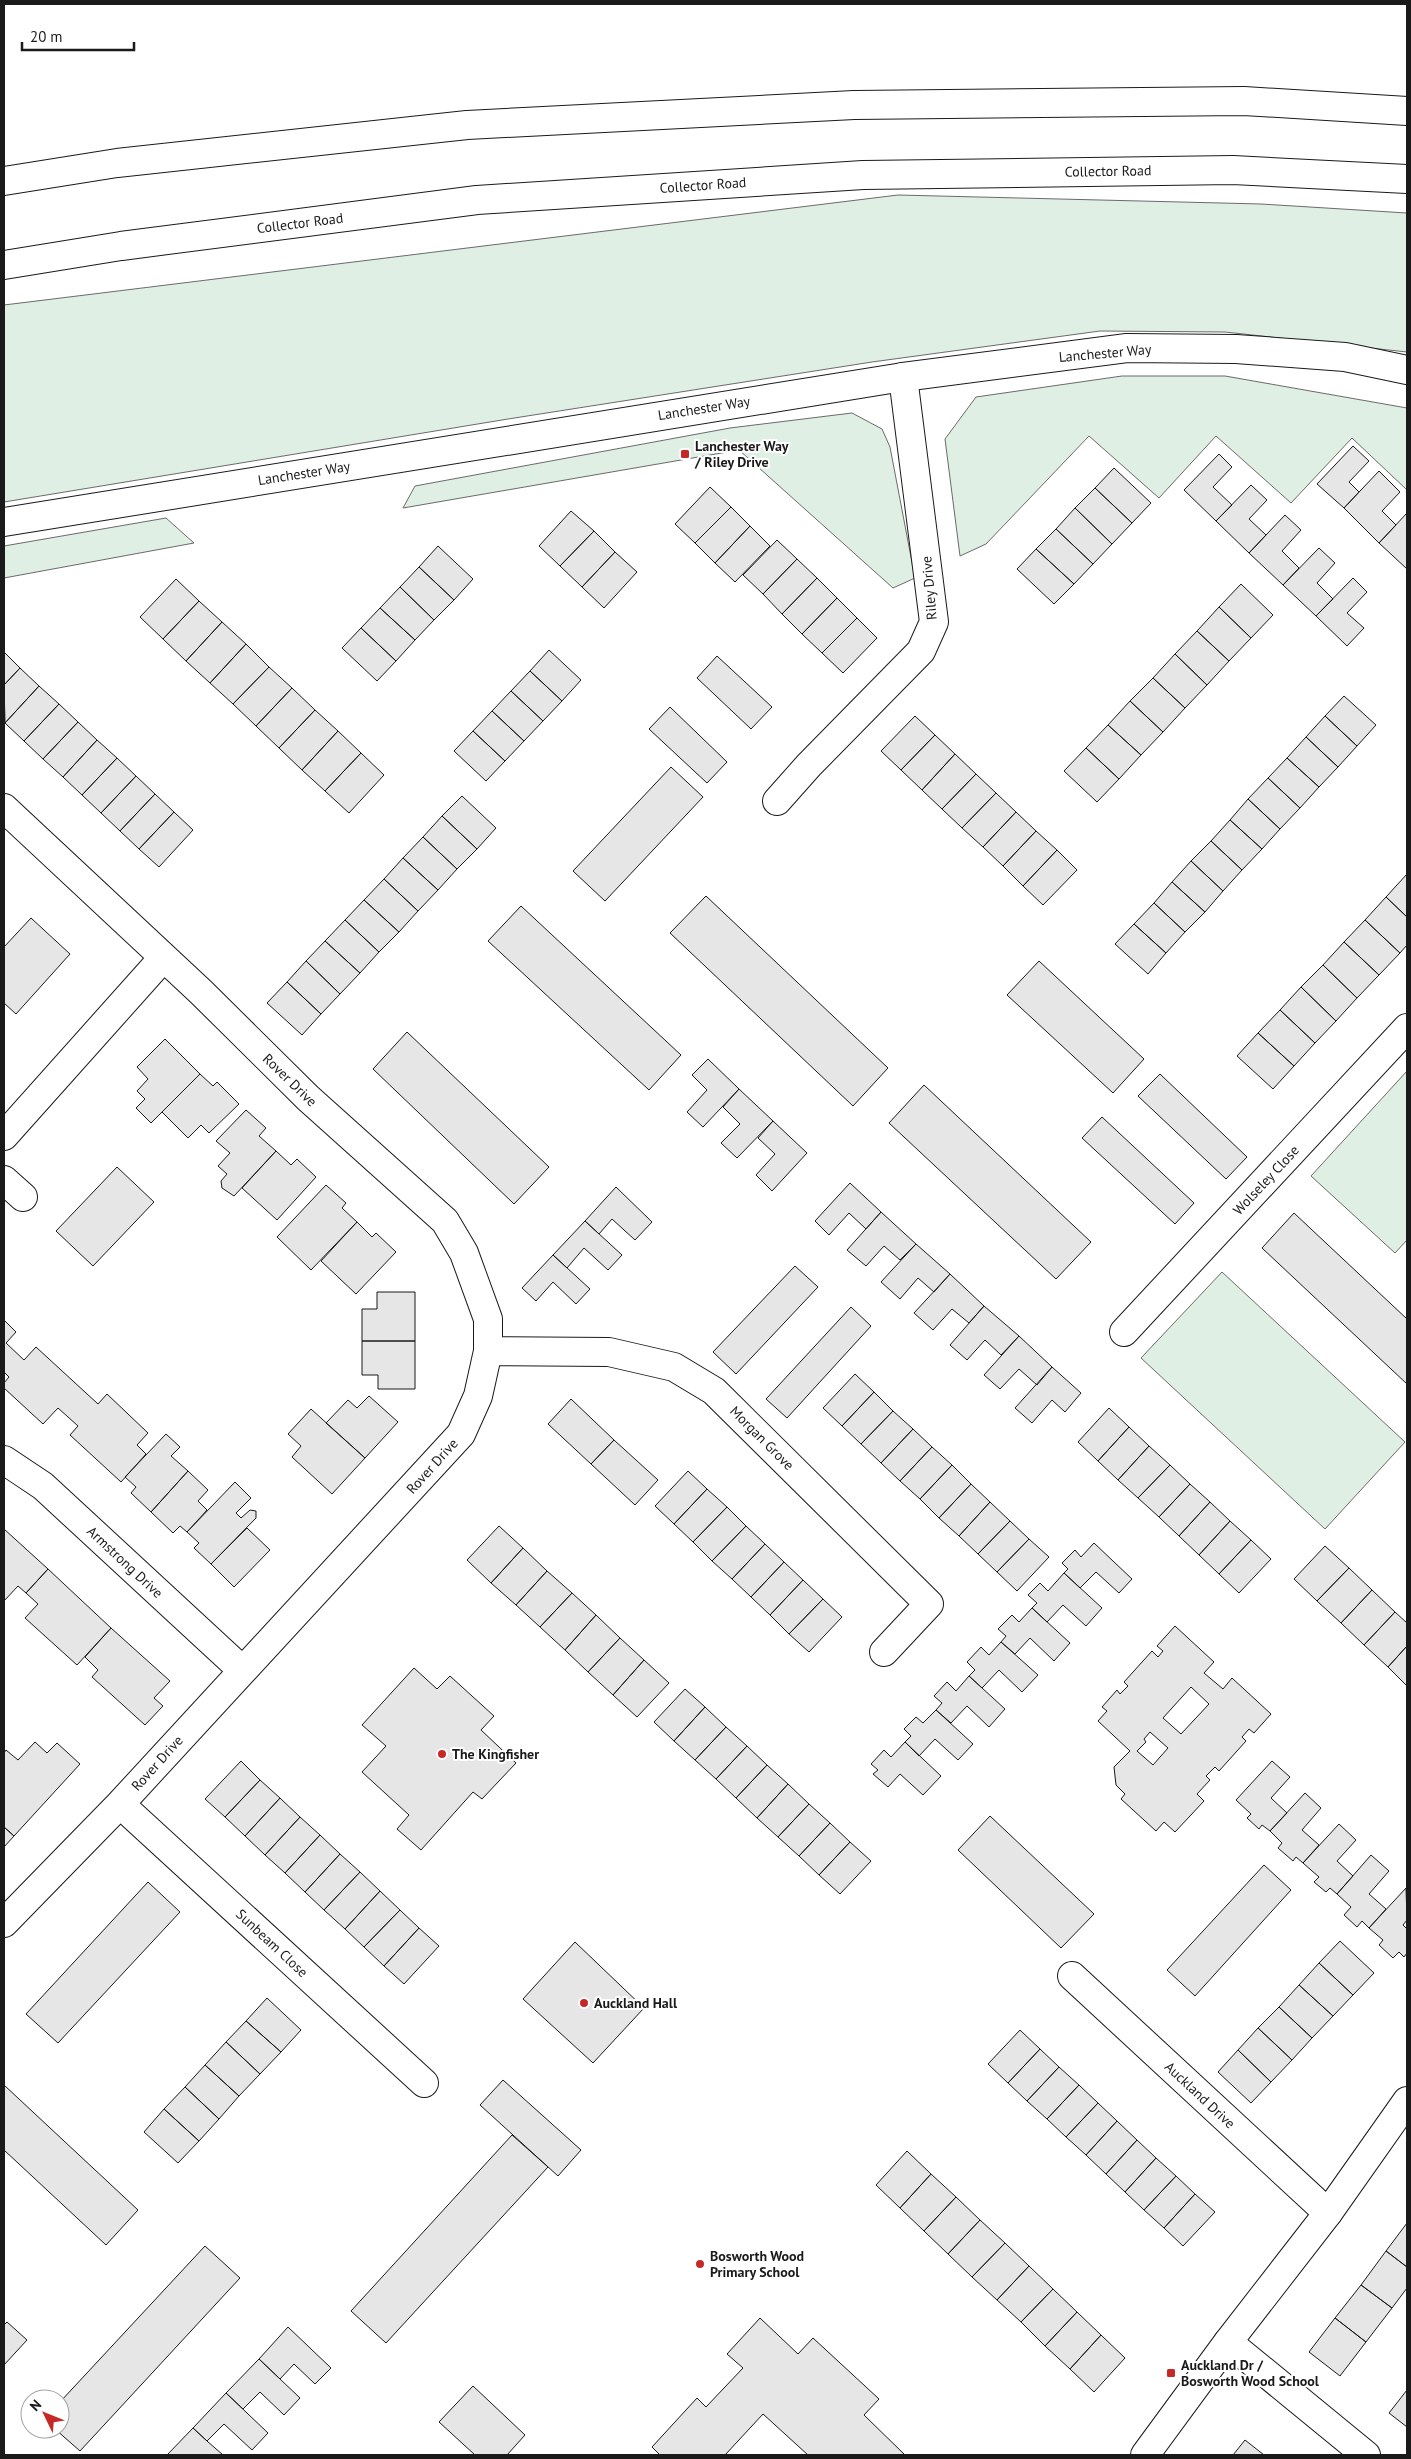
<svg xmlns="http://www.w3.org/2000/svg" width="1411" height="2459" viewBox="0 0 1411 2459" font-family="'PT Sans',sans-serif">
  <rect width="100%" height="100%" fill="#fff"/>
  <path fill="#e0efe3" stroke="#6a6a6a" d="M898,195L1261,204L1407,213V352L1225,332L1100,331L872,362L508,419L4,502V305Z
    M1122,376H1225L1407,408V490L1352,438L1291,503L1216,436L1159,498L1089,436L986,544L960,556L945,439L976,397Z
    M852,413L882,429L890,447L915,578L893,588L739,450L403,508L415,486L730,428Z
    M166,518L194,543L4,578V546Z
    M1407,1071V1240L1395,1253L1311,1176Z
    M1222,1272L1405,1442L1325,1529L1141,1358Z"/>
  <path fill="#e6e6e6" stroke="#1a1a1a" fill-rule="evenodd" d="M1353,446L1369,461L1349,482L1359,492L1344,508L1317,484Z
    M1219,454L1232,467L1213,487L1232,505L1216,521L1184,490Z
    M1114,468L1151,503L1132,523L1095,488Z
    M1379,471L1400,492L1382,511L1396,525L1379,543L1344,508Z
    M1251,485L1267,500L1249,519L1266,535L1249,553L1216,521Z
    M710,487L731,507L695,543L675,524Z
    M1095,488L1132,523L1112,544L1075,508Z
    M731,507L750,526L715,563L695,543Z
    M1075,508L1112,544L1093,564L1056,529Z
    M571,511L594,531L560,566L539,546Z
    M1407,513V569L1379,543Z
    M1285,515L1301,530L1282,551L1299,568L1283,585L1249,553Z
    M750,526L770,546L735,582L715,563Z
    M1056,529L1093,564L1074,584L1036,549Z
    M594,531L615,552L582,587L560,566Z
    M777,540L797,559L763,594L743,575Z
    M438,546L473,579L454,600L419,567Z
    M1319,548L1335,563L1317,583L1333,599L1316,616L1283,585Z
    M1036,549L1074,584L1054,604L1017,569Z
    M615,552L637,572L604,608L582,587Z
    M797,559L817,578L782,614L763,594Z
    M419,567L454,600L434,620L400,587Z
    M817,578L837,598L802,634L782,614Z
    M1353,578L1367,592L1347,613L1364,628L1347,646L1316,616Z
    M176,579L199,601L163,639L140,617Z
    M1241,584L1273,615L1251,638L1219,607Z
    M400,587L434,620L415,640L380,608Z
    M837,598L857,618L822,653L802,634Z
    M199,601L222,622L186,661L163,639Z
    M1219,607L1251,638L1229,661L1197,631Z
    M380,608L415,640L396,661L361,628Z
    M857,618L877,638L843,673L822,653Z
    M222,622L246,644L210,683L186,661Z
    M361,628L396,661L377,681L342,648Z
    M1197,631L1229,661L1207,685L1175,654Z
    M246,644L269,667L233,704L210,683Z
    M549,650L581,680L562,701L530,671Z
    M4,652L20,668L4,685Z
    M1175,654L1207,685L1185,708L1153,678Z
    M717,656L772,707L751,729L697,678Z
    M269,667L292,688L256,726L233,704Z
    M20,668L39,686L5,723L4,685Z
    M530,671L562,701L543,721L511,691Z
    M1153,678L1185,708L1163,732L1130,701Z
    M39,686L59,704L24,741L5,723Z
    M292,688L315,710L279,748L256,726Z
    M511,691L543,721L524,741L492,711Z
    M1344,696L1376,725L1357,746L1325,716Z
    M1130,701L1163,732L1141,755L1108,725Z
    M59,704L78,722L43,759L24,741Z
    M670,707L727,762L707,783L649,729Z
    M315,710L338,731L302,770L279,748Z
    M492,711L524,741L505,761L473,731Z
    M915,716L935,735L901,770L881,751Z
    M1325,716L1357,746L1338,767L1306,737Z
    M78,722L97,740L63,777L43,759Z
    M1108,725L1141,755L1119,779L1086,748Z
    M338,731L361,753L325,791L302,770Z
    M473,731L505,761L486,781L454,751Z
    M935,735L955,754L922,790L901,770Z
    M1306,737L1338,767L1319,787L1287,758Z
    M97,740L117,758L82,795L63,777Z
    M1086,748L1119,779L1097,802L1064,771Z
    M361,753L384,775L349,813L325,791Z
    M955,754L976,774L942,809L922,790Z
    M117,758L136,776L101,813L82,795Z
    M1287,758L1319,787L1300,808L1268,778Z
    M671,767L703,797L605,901L573,871Z
    M976,774L996,793L962,828L942,809Z
    M136,776L155,794L120,831L101,813Z
    M1268,778L1300,808L1280,829L1248,799Z
    M996,793L1016,812L983,847L962,828Z
    M155,794L174,812L139,849L120,831Z
    M462,796L496,828L477,849L442,816Z
    M1248,799L1280,829L1262,849L1230,820Z
    M174,812L193,830L159,867L139,849Z
    M1016,812L1036,831L1003,866L983,847Z
    M442,816L477,849L457,869L423,837Z
    M1230,820L1262,849L1242,870L1211,841Z
    M1036,831L1057,850L1023,886L1003,866Z
    M423,837L457,869L438,890L403,858Z
    M1211,841L1242,870L1223,891L1191,861Z
    M1057,850L1077,870L1043,905L1023,886Z
    M403,858L438,890L418,911L384,879Z
    M1191,861L1223,891L1205,912L1172,882Z
    M1407,874V917L1386,897Z
    M384,879L418,911L399,932L364,900Z
    M1172,882L1205,912L1185,932L1154,903Z
    M706,896L888,1068L853,1106L670,933Z
    M1386,897L1407,917V945L1400,953L1365,920Z
    M364,900L399,932L379,952L345,920Z
    M1154,903L1185,932L1166,953L1134,924Z
    M521,906L681,1055L649,1090L488,941Z
    M31,918L70,954L16,1014L4,1003V947Z
    M345,920L379,952L360,973L325,941Z
    M1365,920L1400,953L1379,975L1344,942Z
    M1134,924L1166,953L1148,974L1115,944Z
    M325,941L360,973L340,994L306,961Z
    M1344,942L1379,975L1357,998L1323,965Z
    M306,961L340,994L321,1014L287,982Z
    M1039,961L1144,1059L1113,1093L1007,995Z
    M1323,965L1357,998L1336,1021L1301,987Z
    M287,982L321,1014L302,1035L267,1003Z
    M1301,987L1336,1021L1315,1043L1280,1010Z
    M1280,1010L1315,1043L1294,1066L1258,1033Z
    M407,1032L549,1167L514,1204L373,1069Z
    M1258,1033L1294,1066L1273,1089L1237,1056Z
    M165,1039L200,1074L151,1123L136,1108L145,1099L137,1091L148,1079L137,1067Z
    M708,1059L739,1089L703,1127L687,1112L707,1090L692,1075Z
    M200,1074L213,1086L217,1082L239,1104L209,1133L201,1125L188,1138L162,1112Z
    M1160,1074L1247,1157L1226,1179L1138,1096Z
    M924,1085L1091,1242L1056,1279L889,1123Z
    M739,1089L773,1121L737,1158L721,1143L740,1124L723,1107Z
    M246,1110L266,1128L259,1136L276,1151L234,1196L222,1188L221,1181L227,1174L218,1166L230,1153L216,1141Z
    M1102,1117L1194,1203L1175,1224L1082,1138Z
    M773,1121L807,1153L772,1191L756,1175L775,1154L758,1138Z
    M276,1151L291,1165L297,1159L316,1177L277,1220L242,1188Z
    M117,1167L154,1202L93,1266L56,1231Z
    M850,1183L881,1212L866,1229L849,1213L829,1235L815,1221Z
    M326,1185L346,1203L342,1208L357,1222L311,1270L277,1237Z
    M616,1187L652,1222L635,1240L612,1219L599,1234L585,1221Z
    M881,1212L916,1244L900,1260L884,1246L866,1266L847,1250Z
    M1294,1213L1407,1319V1384L1262,1248Z
    M585,1221L622,1255L608,1270L584,1248L567,1268L553,1255Z
    M357,1222L372,1237L376,1233L396,1252L356,1294L321,1261Z
    M916,1244L950,1274L934,1292L918,1278L900,1299L881,1282Z
    M553,1255L590,1289L576,1304L553,1282L536,1301L522,1288Z
    M795,1266L818,1287L736,1374L713,1352Z
    M950,1274L984,1306L969,1323L952,1309L933,1330L914,1313Z
    M377,1292H415V1341H362V1309H377Z
    M984,1306L1019,1336L1001,1355L985,1340L967,1360L950,1345Z
    M851,1307L871,1326L787,1418L766,1399Z
    M4,1320L16,1332L6,1343L24,1360L36,1347L98,1404L107,1394L148,1433L137,1445L146,1454L121,1482L70,1435L78,1426L58,1408L43,1424L4,1388V1383L9,1377L4,1372Z
    M1019,1336L1052,1367L1037,1385L1019,1369L1000,1389L984,1375Z
    M362,1341H415V1389H378V1375H362Z
    M1052,1367L1081,1393L1065,1412L1052,1400L1032,1423L1015,1408Z
    M855,1374L874,1392L842,1426L823,1408Z
    M874,1392L893,1411L861,1444L842,1426Z
    M369,1396L398,1422L365,1458L326,1423L348,1400L357,1408Z
    M571,1399L614,1440L591,1464L548,1424Z
    M1109,1408L1129,1427L1098,1461L1078,1442Z
    M311,1409L365,1458L332,1494L292,1457L301,1446L288,1434Z
    M893,1411L913,1429L881,1463L861,1444Z
    M1129,1427L1149,1446L1118,1480L1098,1461Z
    M913,1429L932,1447L900,1481L881,1463Z
    M166,1434L180,1447L171,1456L188,1471L151,1512L131,1493L136,1487L125,1477Z
    M614,1440L658,1480L635,1505L591,1464Z
    M1149,1446L1170,1465L1138,1498L1118,1480Z
    M932,1447L952,1465L920,1499L900,1481Z
    M952,1465L971,1484L939,1518L920,1499Z
    M1170,1465L1190,1484L1159,1517L1138,1498Z
    M188,1471L208,1490L198,1501L207,1510L187,1532L180,1526L173,1533L151,1512Z
    M688,1471L707,1489L674,1524L655,1506Z
    M235,1482L251,1498L236,1513L241,1518L250,1510L256,1511V1518L211,1564L194,1548L199,1543L187,1532Z
    M971,1484L990,1502L959,1536L939,1518Z
    M1190,1484L1210,1502L1179,1536L1159,1517Z
    M707,1489L727,1507L693,1542L674,1524Z
    M990,1502L1010,1521L978,1554L959,1536Z
    M1210,1502L1230,1521L1199,1555L1179,1536Z
    M727,1507L746,1526L712,1561L693,1542Z
    M1010,1521L1029,1539L997,1572L978,1554Z
    M1230,1521L1251,1540L1219,1574L1199,1555Z
    M499,1526L523,1548L491,1583L467,1560Z
    M746,1526L765,1544L732,1579L712,1561Z
    M247,1528L270,1550L234,1587L211,1564Z
    M4,1529L48,1569L26,1593L18,1586L4,1601Z
    M1029,1539L1049,1557L1017,1591L997,1572Z
    M1251,1540L1271,1559L1239,1593L1219,1574Z
    M1094,1543L1132,1579L1119,1593L1096,1572L1080,1588L1064,1573L1068,1569L1062,1563L1075,1550L1081,1557Z
    M765,1544L784,1562L751,1597L732,1579Z
    M1325,1546L1349,1568L1317,1601L1294,1579Z
    M523,1548L547,1571L516,1605L491,1583Z
    M784,1562L803,1580L770,1615L751,1597Z
    M1349,1568L1372,1590L1341,1623L1317,1601Z
    M48,1569L111,1628L77,1665L25,1618L38,1604L26,1593Z
    M547,1571L572,1593L540,1627L516,1605Z
    M1064,1573L1102,1608L1086,1626L1063,1605L1047,1622L1032,1608L1037,1603L1028,1595L1040,1583L1048,1591Z
    M803,1580L823,1599L789,1634L770,1615Z
    M1372,1590L1395,1612L1364,1645L1341,1623Z
    M572,1593L596,1615L565,1650L540,1627Z
    M823,1599L842,1617L809,1652L789,1634Z
    M1032,1608L1070,1643L1054,1661L1030,1638L1015,1654L1001,1642L1006,1636L998,1629L1012,1615L1019,1622Z
    M1395,1612L1407,1623V1646L1388,1667L1364,1645Z
    M596,1615L620,1638L588,1672L565,1650Z
    M1175,1626L1214,1662L1204,1673L1223,1689L1232,1678L1271,1714L1254,1733L1249,1729L1242,1737L1246,1741L1219,1771L1215,1767L1206,1776L1210,1780L1197,1794L1204,1801L1175,1832L1164,1822L1156,1831L1121,1799L1125,1794L1116,1785L1114,1767L1130,1751L1098,1721L1107,1711L1102,1707L1117,1690L1120,1694L1128,1686L1124,1682L1152,1651L1158,1657L1163,1651L1157,1646ZM1191,1687L1209,1704L1181,1734L1163,1718ZM1150,1732L1168,1748L1153,1765L1137,1751L1146,1742L1144,1739Z
    M111,1628L170,1681L154,1698L163,1706L145,1725L92,1677L98,1670L85,1657Z
    M620,1638L644,1660L613,1695L588,1672Z
    M1001,1642L1038,1675L1022,1692L999,1670L982,1688L969,1676L975,1670L967,1662L981,1647L989,1655Z
    M1407,1646V1686L1388,1667Z
    M644,1660L669,1683L637,1717L613,1695Z
    M414,1668L437,1689L450,1676L494,1716L481,1730L516,1763L482,1799L473,1792L421,1850L397,1829L409,1815L362,1772L386,1746L362,1725Z
    M969,1676L1005,1709L989,1727L967,1706L951,1723L936,1710L942,1703L934,1696L947,1682L956,1691Z
    M685,1689L705,1707L674,1741L654,1722Z
    M705,1707L726,1727L695,1760L674,1741Z
    M936,1710L973,1744L958,1760L935,1739L919,1756L905,1742L911,1736L904,1729L916,1717L923,1723Z
    M726,1727L747,1746L716,1779L695,1760Z
    M35,1742L47,1753L57,1743L80,1764L14,1836L4,1827V1753L6,1750L18,1760Z
    M905,1742L941,1776L923,1795L900,1774L888,1787L873,1774L878,1770L871,1764L884,1750L891,1757Z
    M747,1746L767,1765L736,1798L716,1779Z
    M241,1761L260,1780L225,1817L205,1799Z
    M1272,1761L1290,1777L1271,1798L1287,1813L1270,1831L1262,1825L1259,1829L1247,1818L1251,1814L1236,1800Z
    M767,1765L788,1784L757,1818L736,1798Z
    M260,1780L280,1798L245,1836L225,1817Z
    M788,1784L809,1804L778,1837L757,1818Z
    M1305,1793L1321,1808L1302,1830L1319,1845L1303,1863L1296,1857L1293,1861L1278,1848L1282,1843L1270,1831Z
    M280,1798L300,1817L265,1855L245,1836Z
    M809,1804L830,1823L799,1856L778,1837Z
    M990,1816L1094,1914L1061,1948L958,1850Z
    M300,1817L320,1835L285,1873L265,1855Z
    M830,1823L850,1842L819,1875L799,1856Z
    M1339,1824L1356,1840L1337,1861L1353,1876L1337,1894L1330,1888L1326,1892L1314,1882L1319,1877L1303,1863Z
    M4,1827L14,1836L4,1847Z
    M320,1835L340,1854L305,1892L285,1873Z
    M850,1842L871,1861L840,1894L819,1875Z
    M340,1854L360,1872L324,1910L305,1892Z
    M1371,1855L1389,1871L1369,1894L1386,1909L1369,1928L1362,1921L1357,1927L1344,1915L1351,1907L1337,1894Z
    M1264,1865L1291,1890L1195,1996L1167,1970Z
    M360,1872L380,1891L345,1929L324,1910Z
    M148,1882L180,1912L58,2043L26,2014Z
    M1406,1888L1407,1920L1403,1925L1407,1929V1953L1404,1957L1399,1952L1393,1958L1379,1945L1383,1940L1369,1928Z
    M380,1891L400,1910L364,1947L345,1929Z
    M400,1910L419,1928L384,1966L364,1947Z
    M419,1928L439,1946L404,1984L384,1966Z
    M1340,1941L1374,1973L1353,1995L1319,1963Z
    M575,1942L644,2008L593,2063L523,1999Z
    M1319,1963L1353,1995L1333,2016L1299,1985Z
    M1299,1985L1333,2016L1312,2038L1279,2007Z
    M267,1998L301,2030L281,2052L246,2021Z
    M1279,2007L1312,2038L1292,2060L1258,2028Z
    M246,2021L281,2052L260,2074L226,2042Z
    M1258,2028L1292,2060L1271,2082L1238,2050Z
    M1020,2030L1040,2049L1008,2083L988,2064Z
    M226,2042L260,2074L239,2096L205,2065Z
    M1040,2049L1059,2067L1027,2101L1008,2083Z
    M1238,2050L1271,2082L1251,2103L1218,2072Z
    M205,2065L239,2096L219,2119L185,2087Z
    M1059,2067L1079,2085L1047,2119L1027,2101Z
    M503,2080L581,2150L558,2176L480,2105Z
    M4,2085L138,2210L106,2245L4,2150Z
    M1079,2085L1098,2103L1066,2137L1047,2119Z
    M185,2087L219,2119L199,2141L164,2109Z
    M1098,2103L1117,2121L1086,2155L1066,2137Z
    M164,2109L199,2141L178,2163L144,2132Z
    M1117,2121L1137,2140L1106,2174L1086,2155Z
    M512,2135L548,2167L386,2343L351,2311Z
    M1137,2140L1156,2158L1125,2192L1106,2174Z
    M907,2151L931,2174L900,2208L876,2185Z
    M1156,2158L1176,2176L1144,2210L1125,2192Z
    M931,2174L956,2197L924,2231L900,2208Z
    M1176,2176L1195,2194L1164,2228L1144,2210Z
    M1195,2194L1215,2212L1183,2246L1164,2228Z
    M956,2197L980,2220L948,2254L924,2231Z
    M980,2220L1005,2243L972,2277L948,2254Z
    M1407,2223V2267L1386,2251Z
    M1005,2243L1029,2266L997,2300L972,2277Z
    M205,2246L240,2278L80,2451L55,2429H60V2402Z
    M1386,2251L1407,2267V2288L1392,2308L1361,2285Z
    M1029,2266L1053,2289L1021,2322L997,2300Z
    M1361,2285L1392,2308L1366,2342L1335,2318Z
    M1053,2289L1077,2312L1045,2346L1021,2322Z
    M1077,2312L1101,2335L1070,2369L1045,2346Z
    M760,2318L798,2354L813,2338L879,2399L864,2415L905,2455H808L763,2414L725,2455H660L652,2447L697,2398L706,2407L743,2368L727,2354Z
    M1335,2318L1366,2342L1340,2376L1309,2352Z
    M7,2322L27,2340L4,2365V2325Z
    M288,2327L331,2368L315,2384L294,2364L280,2379L259,2359Z
    M1101,2335L1125,2358L1094,2392L1070,2369Z
    M259,2359L300,2398L284,2415L260,2392L243,2409L226,2393Z
    M473,2386L525,2435L507,2455H475L439,2422Z
    M1407,2390V2427L1389,2413Z
    M226,2393L268,2433L252,2450L224,2424L207,2441L193,2428Z
    M193,2428L207,2441L223,2455H167Z
    M1245,2440L1264,2455H1233Z"/>
  <g fill="none" stroke-linecap="round" stroke-linejoin="round">
    <defs>
      <path id="minor" d="M777,801L809,765L921,651L934,622L903,377
        M4,808L201,992L308,1098L445,1221L464,1253L488,1319V1351L478,1396L461,1434L120,1804L4,1923
        M4,1136L163,958
        M4,1180L23,1197
        M1124,1332L1407,1028
        M488,1351L609,1352L674,1367L714,1391L929,1604L884,1652
        M4,1460L43,1486L242,1670
        M120,1804L424,2083
        M1072,1976L1328,2213
        M1228,2342L1366,2455"/>
      <path id="tertiary" d="M4,522L903,377L1127,348L1236,349L1345,357L1407,370
        M1145,2455L1228,2342L1328,2213L1407,2101"/>
      <path id="trunk" d="M4,181L117,163L467,125L854,105L1244,101L1407,111
        M4,265L121,246L477,200L863,175L1233,170L1407,179"/>
    </defs>
    <use href="#minor" stroke="#1a1a1a" stroke-width="30"/>
    <use href="#tertiary" stroke="#1a1a1a" stroke-width="30"/>
    <use href="#trunk" stroke="#1a1a1a" stroke-width="30"/>
    <use href="#minor" stroke="#fff" stroke-width="28"/>
    <use href="#tertiary" stroke="#fff" stroke-width="28"/>
    <use href="#trunk" stroke="#fff" stroke-width="28"/>
  </g>
  <g fill="#c62828" stroke="#fff" stroke-width="2">
    <rect x="680" y="449" width="10" height="10" rx="2.5"/>
    <circle cx="442" cy="1754" r="5"/>
    <circle cx="584" cy="2003" r="5"/>
    <circle cx="700" cy="2264" r="5"/>
    <rect x="1166" y="2368" width="10" height="10" rx="2.5"/>
  </g>
  <g text-anchor="middle" dominant-baseline="central" stroke-width="4" stroke-linejoin="round" paint-order="stroke">
    <g font-size="14" fill="#1a1a1a" stroke="#fff">
      <text transform="translate(1108 171) rotate(-1)">Collector Road</text>
      <text transform="translate(703 185) rotate(-4)">Collector Road</text>
      <text transform="translate(300 223) rotate(-7)">Collector Road</text>
      <text transform="translate(1105 353) rotate(-5)">Lanchester Way</text>
      <text transform="translate(704 408) rotate(-9)">Lanchester Way</text>
      <text transform="translate(304 473) rotate(-9)">Lanchester Way</text>
      <text transform="translate(929 588) rotate(-95)">Riley Drive</text>
      <text transform="translate(290 1080) rotate(44)">Rover Drive</text>
      <text transform="translate(1266 1180) rotate(-47)">Wolseley Close</text>
      <text transform="translate(762 1438) rotate(45)">Morgan Grove</text>
      <text transform="translate(432 1466) rotate(-48)">Rover Drive</text>
      <text transform="translate(125 1562) rotate(43)">Armstrong Drive</text>
      <text transform="translate(157 1763) rotate(-48)">Rover Drive</text>
      <text transform="translate(272 1943) rotate(43)">Sunbeam Close</text>
      <text transform="translate(1200 2095) rotate(43)">Auckland Drive</text>
    </g>
    <g font-size="14" font-weight="bold" fill="#1a1a1a" stroke="#fff" text-anchor="start">
      <text x="695" y="446">Lanchester Way<tspan x="695" dy="16">/ Riley Drive</tspan></text>
      <text x="452" y="1754">The Kingfisher</text>
      <text x="594" y="2003">Auckland Hall</text>
      <text x="710" y="2256">Bosworth Wood<tspan x="710" dy="16">Primary School</tspan></text>
      <text x="1181" y="2365">Auckland Dr /<tspan x="1181" dy="16">Bosworth Wood School</tspan></text>
    </g>
  </g>
  <rect width="1411" height="2459" fill="none" stroke="#1a1a1a" stroke-width="10"/>
  <g transform="translate(45 2414) rotate(313)"><circle r="24" fill="#ffffff" stroke="#a3a3a3"/>
  <path d="M0-4L9 19L0 12L-9 19Z" fill="#c62828"/>
  <text y="-8" font-size="14" font-weight="bold" text-anchor="middle" fill="#1a1a1a">N</text>
  </g>
  <path d="M22 42v8h112v-8" fill="none" stroke="#1a1a1a" stroke-width="2.5"/>
  <text x="30" y="42" font-size="15" fill="#1a1a1a" stroke="#ffffff" stroke-width="4" paint-order="stroke">20 m</text>
</svg>
